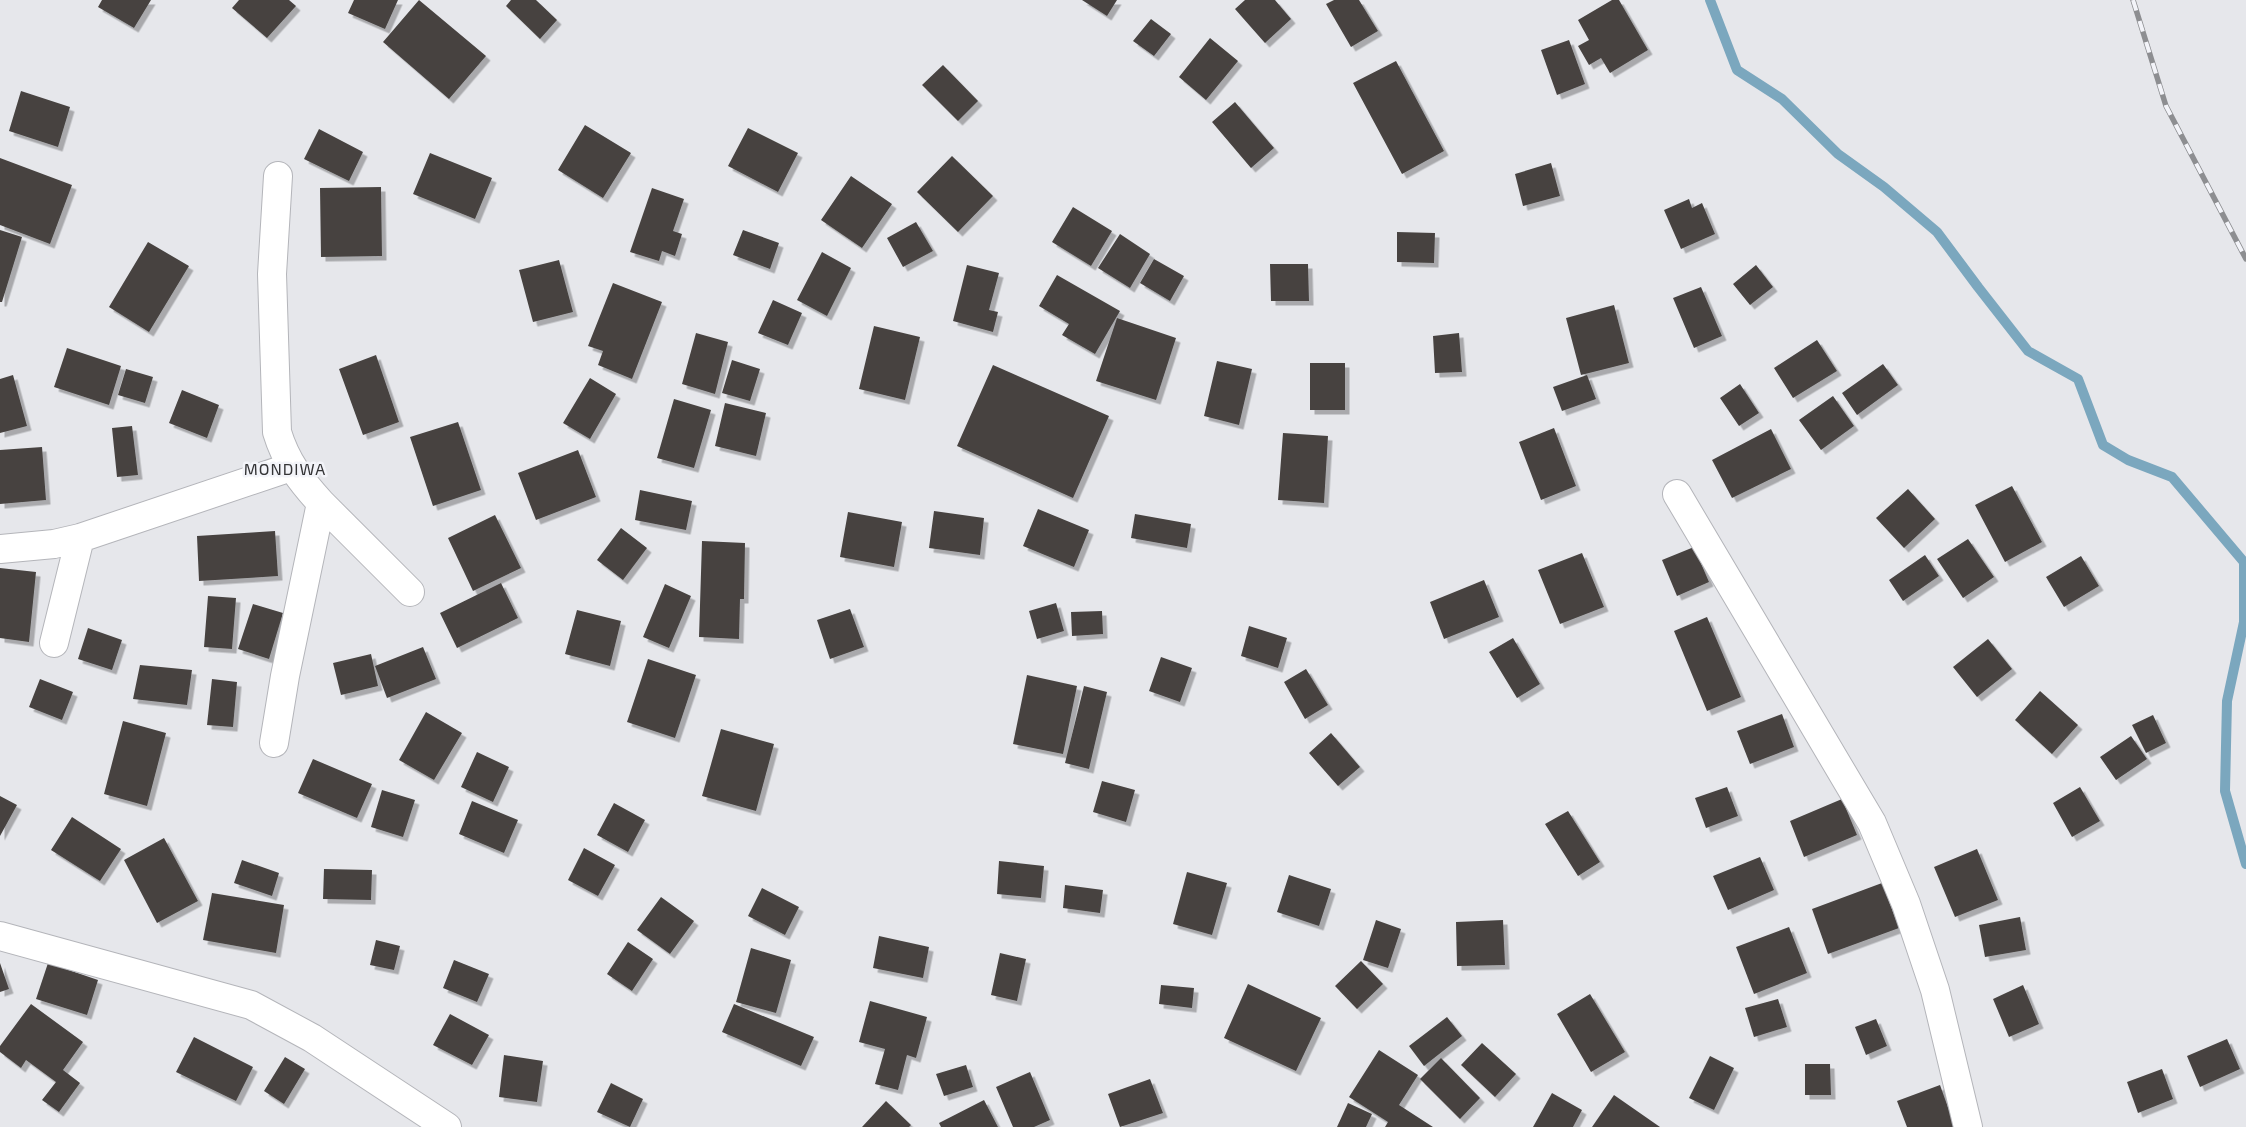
<svg xmlns="http://www.w3.org/2000/svg" width="2246" height="1127" viewBox="0 0 2246 1127" font-family="'Exo 2',sans-serif">
  <defs>
    <filter id="shadow"><feDropShadow dx="4.5" dy="4.5" stdDeviation="0" flood-color="#0004"/></filter>
  </defs>
  <rect width="100%" height="100%" fill="#e6e7eb"/>
  <g fill="none" stroke-linecap="round" stroke-linejoin="round">
    <path stroke="#7ba7be" stroke-width="10" d="M1710,0L1737,70L1782,99L1838,154L1884,187L1937,232L1978,287L2028,351L2078,379L2103,445L2128,460L2172,477L2244,562V622L2227,701L2225,791L2246,864"/>
  </g>
  <path fill="#474341" filter="url(#shadow)" d="M102,0H151L134,28L98,7Z
    M239,0H289L296,6L267,38L232,8Z
    M354,0H398L385,29L348,13Z
    M419,0L486,56L449,99L383,42Z
    M511,0H536L557,20L540,39L506,6Z
    M1082,0H1117L1107,16Z
    M1245,0H1275L1291,19L1265,43L1235,9Z
    M1334,0H1359L1378,31L1351,47L1326,4Z
    M1612,0H1619L1648,50L1610,73L1601,58L1589,65L1578,46L1589,40L1578,20Z
    M1151,19L1171,34L1154,56L1133,41Z
    M1210,38L1238,61L1206,100L1179,77Z
    M1569,40L1585,84L1557,95L1541,50Z
    M1396,61L1444,151L1402,174L1353,83Z
    M943,65L978,101L958,121L922,85Z
    M21,91L70,107L58,147L9,131Z
    M1235,102L1274,148L1251,168L1212,122Z
    M585,125L631,153L603,198L558,170Z
    M748,128L798,153L778,192L728,166Z
    M319,129L363,152L349,181L304,159Z
    M430,153L492,178L475,219L413,194Z
    M952,156L993,196L958,232L917,192Z
    M0,158L72,185L50,244L0,225Z
    M1551,163L1560,196L1523,206L1515,174Z
    M851,176L892,204L862,248L821,220Z
    M381,187L382,256L321,257L320,188Z
    M652,188L684,199L673,231L682,234L675,256L662,251L659,261L630,252Z
    M1689,199L1692,208L1702,203L1715,234L1681,249L1664,210Z
    M1073,207L1112,231L1091,266L1052,242Z
    M916,222L933,251L903,267L887,238Z
    M0,230L22,237L2,302H0Z
    M743,230L779,243L770,269L733,255Z
    M1397,232L1435,233L1434,263L1397,262Z
    M1120,234L1150,254L1130,288L1098,268Z
    M148,242L189,266L149,332L109,307Z
    M822,252L851,268L827,316L797,300Z
    M1154,259L1184,276L1170,301L1140,283Z
    M559,260L573,312L533,322L519,270Z
    M1270,264H1308L1309,301H1271Z
    M967,265L999,273L989,310L998,312L993,332L953,321Z
    M1756,265L1773,287L1750,305L1733,284Z
    M1057,275L1120,311L1095,354L1062,335L1069,324L1039,306Z
    M613,283L662,302L632,379L598,365L603,351L588,346Z
    M1701,287L1722,336L1694,348L1673,298Z
    M773,300L802,313L788,345L758,333Z
    M1614,305L1629,363L1581,375L1566,318Z
    M1117,318L1176,338L1156,400L1096,381Z
    M874,326L920,337L905,400L859,389Z
    M696,333L728,342L715,394L682,384Z
    M1459,333L1462,372L1435,373L1433,336Z
    M1817,340L1837,371L1793,398L1774,368Z
    M67,348L121,366L109,405L54,387Z
    M376,355L399,422L363,435L339,369Z
    M732,360L760,369L750,401L722,393Z
    M1217,361L1252,369L1239,425L1204,416Z
    M1310,363H1345V410H1310Z
    M1883,364L1898,385L1857,415L1842,393Z
    M993,365L1109,416L1073,498L957,446Z
    M126,369L153,377L145,403L118,395Z
    M13,375L27,426L0,433V379Z
    M1587,375L1596,399L1562,411L1553,387Z
    M590,378L616,394L590,439L563,423Z
    M1740,384L1759,413L1739,426L1720,398Z
    M182,390L219,405L207,438L169,423Z
    M1833,396L1854,426L1821,450L1799,420Z
    M674,399L711,410L694,468L657,458Z
    M725,403L766,413L756,456L715,446Z
    M458,422L481,490L433,506L410,437Z
    M132,426L138,475L117,477L112,428Z
    M1554,428L1576,486L1541,500L1519,442Z
    M1771,429L1791,469L1732,498L1712,460Z
    M1283,433L1328,436L1324,503L1278,500Z
    M42,447L46,500L0,504V450Z
    M578,450L596,497L536,520L518,473Z
    M2012,486L2042,542L2005,562L1975,505Z
    M1908,489L1935,519L1904,548L1876,518Z
    M640,490L692,501L686,530L635,520Z
    M1038,509L1089,530L1074,567L1023,546Z
    M934,511L984,518L980,555L929,548Z
    M848,512L902,522L894,567L840,557Z
    M1135,514L1191,524L1187,548L1131,538Z
    M495,515L521,568L473,591L448,538Z
    M621,528L647,548L623,580L597,560Z
    M275,531L278,576L199,581L197,536Z
    M1968,539L1994,577L1963,598L1937,559Z
    M702,541L745,543L744,599H740L739,639L699,637Z
    M1694,547L1709,582L1677,596L1662,560Z
    M1582,553L1604,607L1560,624L1538,570Z
    M1925,555L1939,576L1903,601L1889,580Z
    M2081,556L2099,586L2064,607L2046,577Z
    M0,568L36,572L29,642L0,638Z
    M1484,580L1499,617L1444,639L1430,602Z
    M501,583L518,618L457,648L440,613Z
    M665,584L691,596L669,648L643,637Z
    M208,596L236,598L232,649L204,647Z
    M1056,603L1064,631L1037,639L1029,611Z
    M253,604L283,613L269,659L238,649Z
    M850,609L864,647L830,659L817,620Z
    M577,610L621,621L610,666L565,654Z
    M1102,611L1103,634L1072,636L1071,612Z
    M1707,617L1741,697L1707,711L1674,631Z
    M1249,626L1287,638L1278,668L1241,656Z
    M88,628L122,640L112,670L78,659Z
    M1513,638L1540,684L1517,698L1489,652Z
    M1988,639L2012,669L1977,697L1953,667Z
    M423,647L436,679L387,698L375,666Z
    M371,654L378,686L341,695L333,663Z
    M1161,657L1192,668L1180,702L1149,691Z
    M648,659L696,675L675,738L627,722Z
    M140,665L192,670L187,705L133,699Z
    M1306,669L1328,705L1305,719L1284,682Z
    M1027,675L1077,686L1063,754L1013,744Z
    M40,679L73,692L62,720L29,707Z
    M212,679L237,682L233,727L207,725Z
    M1084,686L1107,692L1089,769L1065,763Z
    M2040,691L2078,725L2052,754L2015,720Z
    M426,712L462,733L434,780L399,760Z
    M1782,714L1794,747L1750,764L1737,731Z
    M2153,715L2166,743L2146,753L2132,725Z
    M123,721L166,733L147,806L104,794Z
    M721,729L774,744L756,811L702,796Z
    M1331,733L1360,767L1338,786L1309,753Z
    M2131,736L2147,759L2116,780L2100,757Z
    M477,752L509,767L493,802L461,787Z
    M313,759L372,784L357,818L298,793Z
    M1102,781L1135,790L1126,822L1093,812Z
    M1727,787L1738,816L1706,828L1695,798Z
    M2080,787L2100,821L2072,837L2053,803Z
    M382,790L415,800L403,837L371,827Z
    M0,796L17,805L0,836Z
    M1842,799L1857,835L1804,857L1790,821Z
    M472,801L518,820L504,853L459,834Z
    M614,803L645,820L628,852L597,835Z
    M1568,811L1600,862L1578,876L1545,824Z
    M72,817L121,849L100,881L51,850Z
    M164,838L198,901L157,923L124,860Z
    M584,848L615,865L598,896L568,880Z
    M1977,849L1998,900L1955,917L1934,867Z
    M1760,857L1774,890L1728,910L1713,876Z
    M242,860L279,873L272,896L234,883Z
    M999,861L1044,866L1041,898L997,894Z
    M324,869L372,870L371,900L323,899Z
    M1187,872L1227,883L1212,935L1173,924Z
    M1289,875L1331,889L1319,926L1277,912Z
    M1882,883L1899,928L1828,954L1812,909Z
    M1065,885L1103,890L1100,913L1063,908Z
    M762,888L799,907L785,935L748,916Z
    M212,893L284,905L276,953L203,940Z
    M661,897L694,921L670,954L637,930Z
    M2020,917L2026,950L1985,957L1979,925Z
    M1376,920L1401,929L1388,968L1363,960Z
    M1503,920L1505,965L1457,966L1456,922Z
    M1789,927L1807,973L1754,994L1736,947Z
    M879,936L929,947L923,978L873,968Z
    M376,940L400,946L394,970L370,965Z
    M628,942L653,959L632,991L607,974Z
    M751,948L791,960L776,1013L736,1002Z
    M1000,953L1026,959L1017,1001L991,995Z
    M454,960L489,974L477,1002L443,988Z
    M1361,961L1383,984L1357,1009L1335,986Z
    M0,963L9,989L0,992Z
    M48,963L98,980L87,1015L36,999Z
    M1248,984L1321,1018L1296,1071L1224,1038Z
    M1161,985L1194,988L1192,1008L1159,1004Z
    M2023,985L2039,1024L2009,1037L1993,999Z
    M1590,994L1625,1052L1591,1072L1557,1014Z
    M1778,999L1787,1027L1754,1037L1745,1008Z
    M870,1001L927,1017L916,1058L907,1055L898,1090L875,1084L885,1049L859,1042Z
    M31,1004L83,1042L63,1070L80,1083L59,1112L42,1100L56,1082L26,1060L21,1068L0,1052V1046Z
    M734,1004L814,1037L801,1066L722,1032Z
    M450,1014L489,1035L472,1065L433,1045Z
    M1447,1017L1462,1036L1424,1066L1409,1046Z
    M1876,1019L1887,1046L1866,1055L1855,1027Z
    M194,1037L253,1067L236,1101L176,1072Z
    M2227,1039L2240,1069L2200,1087L2187,1056Z
    M1482,1043L1516,1074L1495,1097L1461,1065Z
    M1379,1050L1418,1075L1399,1105L1433,1127H1385L1388,1122L1349,1097Z
    M504,1055L543,1061L537,1102L499,1097Z
    M1710,1056L1734,1068L1714,1110L1689,1098Z
    M285,1057L305,1069L284,1104L264,1091Z
    M1441,1058L1480,1098L1460,1119L1420,1079Z
    M1805,1064H1830L1831,1095H1805Z
    M966,1065L973,1087L944,1096L936,1074Z
    M2162,1069L2173,1099L2138,1113L2127,1082Z
    M1030,1072L1050,1120L1034,1127H1013L996,1087Z
    M1150,1079L1163,1113L1120,1127L1108,1094Z
    M611,1083L643,1099L630,1127L597,1112Z
    M1940,1085L1955,1127H1907L1897,1101Z
    M1552,1093L1582,1110L1573,1127H1533Z
    M1614,1095L1660,1127H1592Z
    M984,1100L998,1127H941L939,1123Z
    M886,1101L911,1125L909,1127H862Z
    M1348,1103L1372,1114L1366,1127H1337Z"/>
  <g fill="none" stroke-linecap="round" stroke-linejoin="round">
    <defs>
      <path id="minor" d="M278,176L272,274L277,432C286,462 301,481 321,503
        M1677,494L1872,823L1906,904L1935,990L1968,1127
        M0,549L54,544L80,538L291,467
        M54,643L80,538
        M274,743L285,676L321,503L410,592
        M0,936L251,1005L312,1038L447,1127"/>
    </defs>
    <use href="#minor" stroke="#b4b5ba" stroke-width="30"/>
    <use href="#minor" stroke="#fff" stroke-width="28"/>
    <defs>
      <path id="rail" d="M2133,0L2166,106L2246,259"/>
    </defs>
    <use href="#rail" stroke="#8d8e91" stroke-width="5.5"/>
    <use href="#rail" stroke="#f3f4f9" stroke-width="4" stroke-dasharray="11" stroke-linecap="butt"/>
  </g>
  <g text-anchor="middle" dominant-baseline="central" stroke-width="5" stroke-linejoin="round" paint-order="stroke">
    <g font-size="16" letter-spacing="1" fill="#343436" stroke="#f3f4f9">
      <text x="285" y="468">MONDIWA</text>
    </g>
  </g>
</svg>
